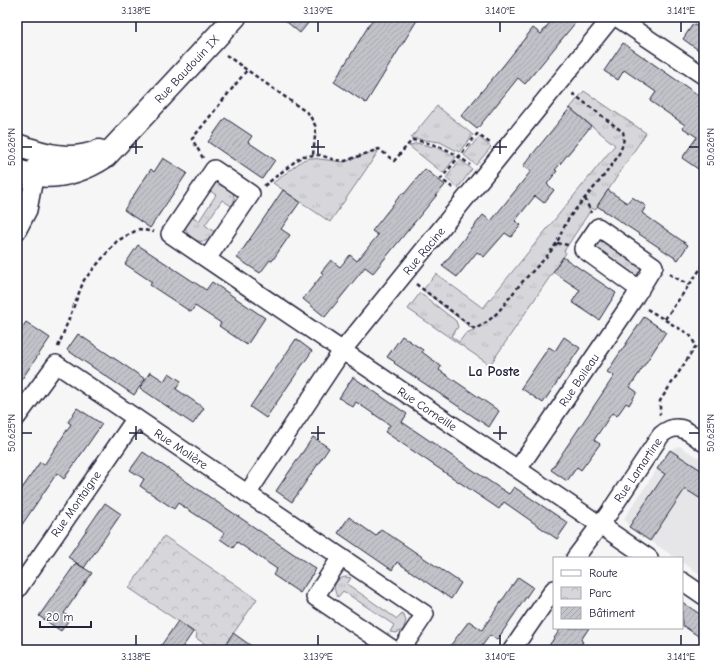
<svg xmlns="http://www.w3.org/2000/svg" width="721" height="667" viewBox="0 0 721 667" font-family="'Comic Neue',sans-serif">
  <defs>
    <pattern id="grass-tufts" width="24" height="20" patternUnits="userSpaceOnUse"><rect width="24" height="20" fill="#d7d7db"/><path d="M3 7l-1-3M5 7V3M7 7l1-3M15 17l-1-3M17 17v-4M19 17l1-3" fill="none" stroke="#b8b8bd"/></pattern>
    <pattern id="park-crowns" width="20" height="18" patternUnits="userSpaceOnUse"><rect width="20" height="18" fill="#d7d7db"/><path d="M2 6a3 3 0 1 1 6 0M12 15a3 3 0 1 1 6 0" fill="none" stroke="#b8b8bd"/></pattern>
    <pattern id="building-hatch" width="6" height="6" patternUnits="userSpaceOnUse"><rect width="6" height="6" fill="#c2c2c9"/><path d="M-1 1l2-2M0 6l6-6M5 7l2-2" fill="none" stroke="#a6a6ae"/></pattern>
  </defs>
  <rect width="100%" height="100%" fill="#f6f6f7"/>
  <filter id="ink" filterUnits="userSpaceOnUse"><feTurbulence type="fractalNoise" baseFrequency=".025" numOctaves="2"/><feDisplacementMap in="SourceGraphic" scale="8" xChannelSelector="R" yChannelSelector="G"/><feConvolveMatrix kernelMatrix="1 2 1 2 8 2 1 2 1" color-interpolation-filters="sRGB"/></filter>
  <g filter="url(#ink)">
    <path fill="#e6e6e9" d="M679,446L704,461V577L682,562V558H676L629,527L625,520V517L670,450Z"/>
    <path fill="url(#grass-tufts)" stroke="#7c7c8b" d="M584,91L646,133L595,210L592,208L564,251L566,253L490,365L408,309L420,293L456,321L458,327L451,336L459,342L466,333L474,330L423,290L436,274L483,308L615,145L570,108Z
      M437,106L473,135L459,152L440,142L411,138Z
      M479,137L491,147L476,165L464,155Z
      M416,143L438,148L456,157L443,173L409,146Z
      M375,151L378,152L330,222L273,183L303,160L311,158L344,162Z
      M460,160L472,169L458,188L446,178Z
      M214,183C228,182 238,193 233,207L222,200L205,225L216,233L206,241C195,243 187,237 185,226L189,214L199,221L216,195L206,188Z
      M601,238L643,267L637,277L594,246L595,241Z
      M346,577L351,578L347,584L397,619L403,613L406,621L403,630L396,633L390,632L394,625L343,591L338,597C331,588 335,578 346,577Z"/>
    <path fill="url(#park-crowns)" stroke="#7c7c8b" d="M164,536L257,599L222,650H214L196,638L197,634L129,588Z"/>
    <path fill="url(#building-hatch)" stroke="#22223b" d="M281,17H313L300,33Z
      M374,17H419L366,103L334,82Z
      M554,17H580L525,84L518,78L477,129L461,116L503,66L533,28L541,34Z
      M693,24L704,31V54L683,39Z
      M623,43L704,99V173L682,158L697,137L683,128L685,125L650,101L656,92L624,70L618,80L604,71Z
      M570,108L591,126L555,170L557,171L547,184L554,190L544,203L535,196L515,221L521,225L511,237L505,233L484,257L477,252L457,277L442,266L483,215L491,221L531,171L523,166Z
      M225,118L252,136L248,142L275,160L262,179L208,142Z
      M163,158L187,173L150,228L124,210L151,169L154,172Z
      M425,169L445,185L373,273L365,267L325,317L303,299L323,274L321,272L331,260L340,267L350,255L357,261L378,235L372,231L402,193L404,194Z
      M283,190L300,202L281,229L290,235L272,261L270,260L260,273L237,258Z
      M608,190L627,203L632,197L646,206L642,213L688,245L678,260L597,206Z
      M138,245L206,290L212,282L265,318L247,345L219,326L221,323L195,306L191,312L150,285L152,282L125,264Z
      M563,257L616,293L599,320L572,302L580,290L553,272Z
      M644,317L666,332L630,387L637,392L629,405L626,403L617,416L612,413L594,440L600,444L581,470L577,467L567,481L551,470L614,376L607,372Z
      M26,322L50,338L17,386V336Z
      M78,334L145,379L134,395L67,350Z
      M402,336L423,350L422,352L441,366L439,370L499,411L489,427L394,363L395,362L387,357Z
      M564,337L580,348L543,403L521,388L549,347L555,351Z
      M296,339L312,351L266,418L250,407Z
      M150,372L164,381L169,373L181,381L176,389L204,408L193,424L140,388Z
      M353,377L407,414L402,422L495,485L509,494L514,487L568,523L557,539L504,502L499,509L385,432L390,425L356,402L353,407L339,398Z
      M77,408L102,424L64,479L57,473L17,532V496L40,462L44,465L71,424L68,422Z
      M313,437L329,448L292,502L276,491Z
      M670,450L704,472V501L685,489L650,541L629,527L665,474L657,469Z
      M143,452L316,569L300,593L273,575L277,569L237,542L233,548L220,539L224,533L178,503L174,509L140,486L144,479L130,470Z
      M105,503L121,514L84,568L68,557Z
      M349,517L376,536L381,529L461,583L451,599L397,562L392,570L338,533Z
      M76,563L92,573L64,613L70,618L61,631L39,616Z
      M518,577L533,587L497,640L490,635L479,650H447L469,621L482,630Z
      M682,602L704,617V640L682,625Z
      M178,621L193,632L184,645L181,650H158Z
      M561,628H589L581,640L583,642L577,650H546Z
      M233,633L257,650H222Z"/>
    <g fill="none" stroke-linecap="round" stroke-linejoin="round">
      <defs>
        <path id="street" d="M616,17L704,76
          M17,231L28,210L37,163
          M207,259L251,194L214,169L170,234L649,558
          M17,417L56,364L425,614L401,650
          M518,469L633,300L654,266L598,227L583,249L640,290
          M247,494L342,351L612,17
          M341,557L315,597L394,650
          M575,558L609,513L661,435C678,420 689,432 704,443
          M682,581L704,596
          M17,590L136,418
          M512,650L554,589"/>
        <path id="secondary" d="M17,145C45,155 71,163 99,151
          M17,171C49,181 79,174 106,156L235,17"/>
      </defs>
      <use href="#street" stroke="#22223b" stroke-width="20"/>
      <use href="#secondary" stroke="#22223b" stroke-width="25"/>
      <path stroke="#22223b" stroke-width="2.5" stroke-dasharray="4 3" stroke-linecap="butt" d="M226,55L309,114L316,127L313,155
        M203,158L192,139L247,70
        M264,186L302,156L320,155L335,160L345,161L379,149L394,161L412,140C435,143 452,150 470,165
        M453,188L441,179L477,134L490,143
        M585,198L591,213
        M557,243L568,245
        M669,274L689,285
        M416,284L475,329C499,316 501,307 518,287C530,272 545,261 556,244C561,235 564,225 570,217C583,196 630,156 623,132L572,93
        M647,309L690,335L696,346L660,401V415
        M665,319L704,264
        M58,347L84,280L117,241L139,229L154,232"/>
      <use href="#street" stroke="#fff" stroke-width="17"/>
      <use href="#secondary" stroke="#fff" stroke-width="22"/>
    </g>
  </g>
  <path fill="none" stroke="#22223b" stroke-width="1.5" d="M136,22V32M318,22V32M500,22V32M681,22V32M136,140V154M318,140V154M500,140V154M22,147H32M129,147H143M311,147H325M493,147H507M689,147H699M136,426V440M318,426V440M500,426V440M22,433H32M129,433H143M311,433H325M493,433H507M689,433H699M136,635V645M318,635V645M500,635V645M681,635V645"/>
  <g text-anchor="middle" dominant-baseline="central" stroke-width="4" stroke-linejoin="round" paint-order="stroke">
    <g font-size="12" fill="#22223b" stroke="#fff">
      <text transform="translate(187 69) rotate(-47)">Rue Baudouin IX</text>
      <text transform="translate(424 251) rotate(-50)">Rue Racine</text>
      <text transform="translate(579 380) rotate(-56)">Rue Boileau</text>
      <text transform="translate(427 409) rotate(34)">Rue Corneille</text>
      <text transform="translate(181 449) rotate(34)">Rue Molière</text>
      <text transform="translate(638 470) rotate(-56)">Rue Lamartine</text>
      <text transform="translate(76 504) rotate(-55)">Rue Montaigne</text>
    </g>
    <g font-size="14" font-weight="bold" fill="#22223b" stroke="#fff">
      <text x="494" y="371">La Poste</text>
    </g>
  </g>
  <rect width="721" height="667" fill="none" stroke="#fff" stroke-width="44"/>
  <rect x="553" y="557" width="130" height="72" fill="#ffffff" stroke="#a7a7b1"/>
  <rect x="561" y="570" width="20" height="6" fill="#ffffff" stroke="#a7a7b1"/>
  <text x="589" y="577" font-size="12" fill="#22223b">Route</text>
  <rect x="561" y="587" width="20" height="12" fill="url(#park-crowns)" stroke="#a7a7b1"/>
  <text x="589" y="597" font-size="12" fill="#22223b">Parc</text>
  <rect x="561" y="607" width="20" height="12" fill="url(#building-hatch)" stroke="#a7a7b1"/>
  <text x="589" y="617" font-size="12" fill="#22223b">Bâtiment</text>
  <path d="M40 621v6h51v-6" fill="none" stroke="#22223b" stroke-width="2"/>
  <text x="46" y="621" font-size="12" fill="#22223b" stroke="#ffffff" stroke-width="3" paint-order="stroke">20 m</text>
  <rect x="22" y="22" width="677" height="623" fill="none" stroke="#22223b" stroke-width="1.5"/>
  <g font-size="10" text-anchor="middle" fill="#22223b">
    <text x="136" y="14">3.138°E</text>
    <text x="318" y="14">3.139°E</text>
    <text x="500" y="14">3.140°E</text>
    <text x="681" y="14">3.141°E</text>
    <text transform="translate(11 147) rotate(-90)" y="4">50.626°N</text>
    <text transform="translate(710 147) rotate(-90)" y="4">50.626°N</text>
    <text transform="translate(11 433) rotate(-90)" y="4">50.625°N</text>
    <text transform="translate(710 433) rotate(-90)" y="4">50.625°N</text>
    <text x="136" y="660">3.138°E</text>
    <text x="318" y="660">3.139°E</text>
    <text x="500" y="660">3.140°E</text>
    <text x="681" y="660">3.141°E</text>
  </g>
</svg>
